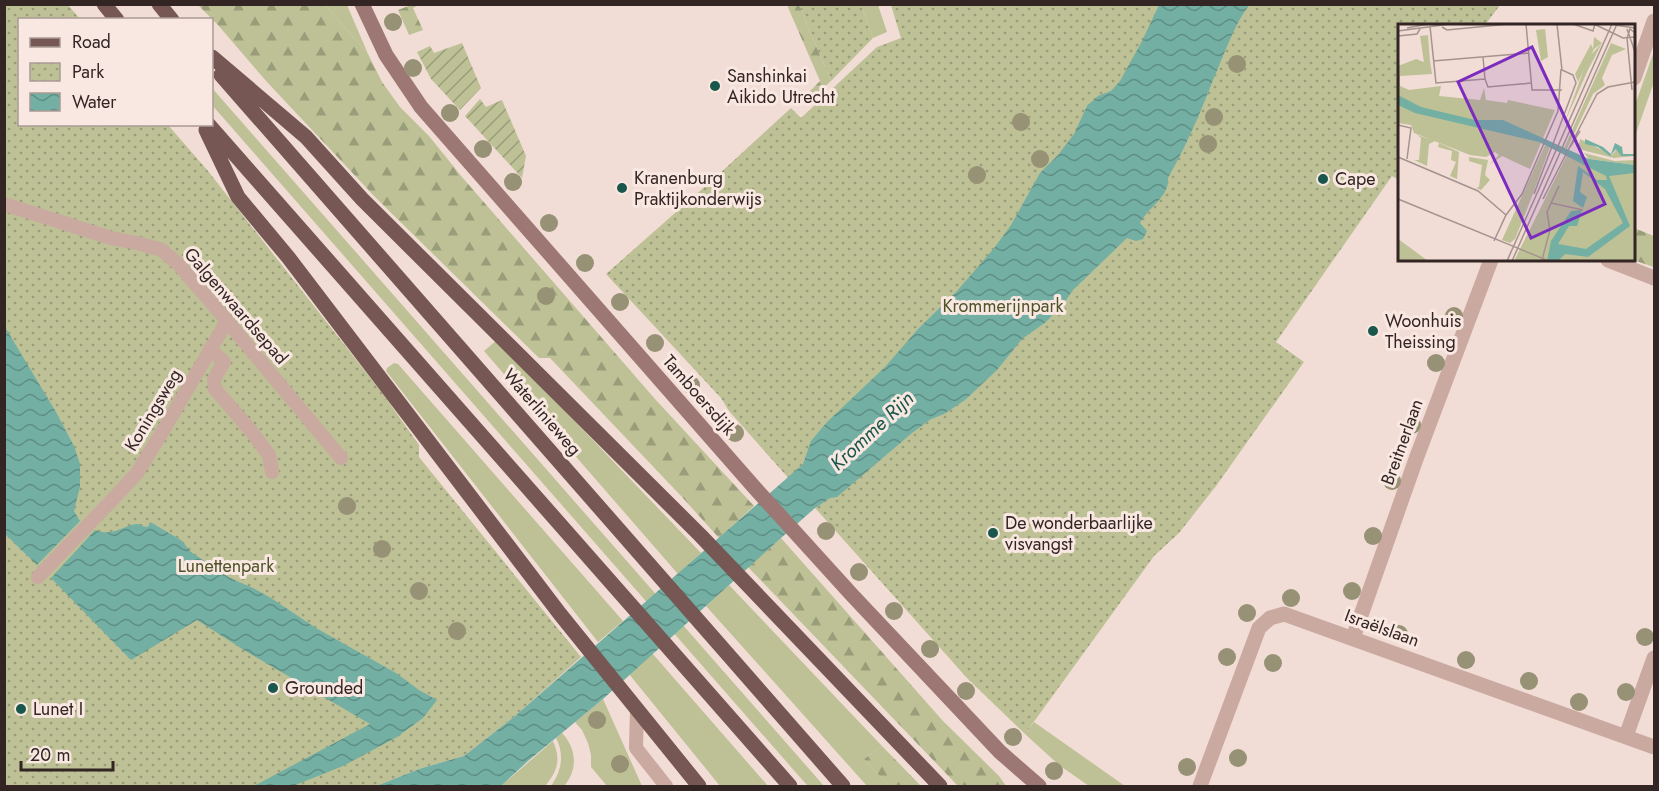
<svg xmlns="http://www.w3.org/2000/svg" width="1659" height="791" viewBox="0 0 1659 791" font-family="Jost,sans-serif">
  <defs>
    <pattern id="forest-firs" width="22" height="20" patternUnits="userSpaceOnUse" patternTransform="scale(1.5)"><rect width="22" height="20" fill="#bdc195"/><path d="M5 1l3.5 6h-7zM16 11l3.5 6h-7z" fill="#9a9d79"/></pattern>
    <pattern id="park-dots" width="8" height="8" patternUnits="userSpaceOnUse" patternTransform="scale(1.5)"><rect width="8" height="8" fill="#bdc195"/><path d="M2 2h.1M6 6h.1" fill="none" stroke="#9a9d79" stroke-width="1.8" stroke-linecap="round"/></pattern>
    <pattern id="garden-furrows" width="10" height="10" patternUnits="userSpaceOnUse" patternTransform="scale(1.5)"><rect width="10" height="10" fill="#bdc195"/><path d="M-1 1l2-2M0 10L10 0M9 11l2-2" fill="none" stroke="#9a9d79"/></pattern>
    <pattern id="water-waves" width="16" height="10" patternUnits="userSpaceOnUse" patternTransform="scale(1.5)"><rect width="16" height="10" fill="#73afa3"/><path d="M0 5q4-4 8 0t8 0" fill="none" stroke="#5f8e85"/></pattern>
  </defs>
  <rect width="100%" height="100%" fill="#f1ddd5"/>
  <path fill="#bdc195" d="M325,5H347L368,54Z
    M861,5H878L887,32L873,38Z
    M1653,54L1654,82L1634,139V108Z
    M212,88L824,786H808L798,775L212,105Z
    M497,340L701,553L678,574L484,351Z
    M394,363L398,364L623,621L598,642L386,371L387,368Z
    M729,585L882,746L864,759L889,786H867L706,606Z
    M652,653L768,786H720L629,674Z
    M603,699L642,786H607L591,767V755L588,743L582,730L575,722Z
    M1034,722L1125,786H1089L1059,765L1025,734Z
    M562,733C577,749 578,770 564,786H551C561,772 565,755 556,738Z
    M553,741C561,759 558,771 545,786H501Z"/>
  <path fill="url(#forest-firs)" d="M198,5H325L368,54L382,82L400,107L429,136L462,177L655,399L754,506L719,538L682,497L550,358H539L375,197L267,82L218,25Z
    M411,5H419L413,8L423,30L409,35L398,10Z
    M787,5H799L831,81L809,102L805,96L820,81Z
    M1634,228L1654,236V267L1633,260Z
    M781,538L943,721L999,776L1006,786H958L748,567Z
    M882,746L921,786H889L864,759Z"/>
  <path fill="url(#park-dots)" d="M5,5H68L80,19L20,20V124L168,125L208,171L383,394L419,445V457L581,657L515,716L464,756L422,768L376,786H5Z
    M799,5H861L873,38L831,81Z
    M891,5H1500L1485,25L1400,26L1399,180L1392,176L1276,342L1304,362L1216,486L1179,533L1154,556L1025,734L967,678L783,472L729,411L721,398L606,274L718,175L791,108L801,118L877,47L901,38Z"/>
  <path fill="url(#garden-furrows)" d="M462,43L481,88L460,110L431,79L417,52L430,46L434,53Z
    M480,99L486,107L502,100L526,156L522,178L465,116Z"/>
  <path fill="url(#water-waves)" d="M1159,5H1249C1233,27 1224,55 1213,80C1200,114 1186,146 1168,178C1170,196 1148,208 1140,223L1147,231L1143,239L1136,241L1127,238L1073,290L1064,303L1046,322L1022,339L997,370L965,400L944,414L931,419L912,433L837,497L830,498L815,508L781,538L603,699L528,761L501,786H376L422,768L464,756L515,716L803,464L811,441L827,422L885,367L918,329L957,291L995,247L1011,225L1040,173L1058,155L1074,134L1087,106L1098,96L1111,91L1120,81L1142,41Z
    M5,327L56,412L74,446L80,464V487L74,511L80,521L37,565L5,534Z
    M150,522L181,540L191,552L230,578L253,588L271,598L316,628L396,673L419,690L437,700L423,718L397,737L343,766L293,786H254L370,724L247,652L197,620L131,660L51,578L95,530C116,538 123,523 141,524V526L148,527Z"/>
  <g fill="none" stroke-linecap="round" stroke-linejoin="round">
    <path stroke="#caa9a1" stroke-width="14" d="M4,204L111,238L137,243L162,250L179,265L227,321L341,458
      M210,349L224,362L214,379L215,389L251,431L269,455L272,472
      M38,577L114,498L137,473L167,424L227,321
      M637,709L636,748L666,786"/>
    <path stroke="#caa9a1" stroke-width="15" d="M1634,78L1654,21
      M1608,260L1654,278
      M1353,638L1416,459L1491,260
      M1626,736L1654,658
      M1200,786L1259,628L1270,618L1284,614L1654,747"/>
    <path stroke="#9d7773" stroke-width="15" d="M362,4L386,55L421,107L754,487L852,595L1000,752L1039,786"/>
    <path stroke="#765754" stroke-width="15" d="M104,4L117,20
      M159,4L172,20
      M212,57L306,137L362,199L700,535L940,786
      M221,75L843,786
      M208,124L790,786
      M206,130L238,197L288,257L560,614L699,786"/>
  </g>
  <g fill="#979175">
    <circle cx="393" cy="22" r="9"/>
    <circle cx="1237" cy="64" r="9"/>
    <circle cx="413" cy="68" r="9"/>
    <circle cx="450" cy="113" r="9"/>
    <circle cx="1214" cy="117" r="9"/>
    <circle cx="1021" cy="122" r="9"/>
    <circle cx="1208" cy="144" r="9"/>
    <circle cx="483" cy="149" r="9"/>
    <circle cx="1040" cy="159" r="9"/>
    <circle cx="977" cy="175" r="9"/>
    <circle cx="513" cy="182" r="9"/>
    <circle cx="549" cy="223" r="9"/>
    <circle cx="585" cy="263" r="9"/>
    <circle cx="546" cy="296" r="9"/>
    <circle cx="620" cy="302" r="9"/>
    <circle cx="1454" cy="316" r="9"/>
    <circle cx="655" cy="343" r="9"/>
    <circle cx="1436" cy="363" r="9"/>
    <circle cx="691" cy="385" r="9"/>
    <circle cx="1412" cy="425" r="9"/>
    <circle cx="735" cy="433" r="9"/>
    <circle cx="1392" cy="481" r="9"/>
    <circle cx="347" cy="506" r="9"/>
    <circle cx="826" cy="531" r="9"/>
    <circle cx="1373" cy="536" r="9"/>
    <circle cx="382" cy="549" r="9"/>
    <circle cx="859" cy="572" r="9"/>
    <circle cx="419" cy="591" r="9"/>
    <circle cx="1352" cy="591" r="9"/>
    <circle cx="1291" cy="598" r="9"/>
    <circle cx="894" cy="611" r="9"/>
    <circle cx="1247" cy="613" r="9"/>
    <circle cx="457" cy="631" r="9"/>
    <circle cx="1399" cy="634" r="9"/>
    <circle cx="1645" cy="637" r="9"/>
    <circle cx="930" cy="649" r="9"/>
    <circle cx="1227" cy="657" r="9"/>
    <circle cx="1466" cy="660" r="9"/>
    <circle cx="1273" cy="663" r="9"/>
    <circle cx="1529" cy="681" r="9"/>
    <circle cx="966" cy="691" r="9"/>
    <circle cx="1626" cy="692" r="9"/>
    <circle cx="1579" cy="702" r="9"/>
    <circle cx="597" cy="720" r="9"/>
    <circle cx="1013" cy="737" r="9"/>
    <circle cx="1238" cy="758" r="9"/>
    <circle cx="620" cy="764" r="9"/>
    <circle cx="1187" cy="767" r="9"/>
    <circle cx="1054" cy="771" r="9"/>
  </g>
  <g fill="#19564b" stroke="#f9e8e1" stroke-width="2">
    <circle cx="715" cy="86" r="6"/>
    <circle cx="1323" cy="179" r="6"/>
    <circle cx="622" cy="188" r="6"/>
    <circle cx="1373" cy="331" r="6"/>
    <circle cx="993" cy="533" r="6"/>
    <circle cx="273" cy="688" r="6"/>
    <circle cx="21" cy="709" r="6"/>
  </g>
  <g text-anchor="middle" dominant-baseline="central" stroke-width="6" stroke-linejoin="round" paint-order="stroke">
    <g font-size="18" fill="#332524" stroke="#f9e8e1" text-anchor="start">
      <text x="727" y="76">Sanshinkai<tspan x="727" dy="21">Aikido Utrecht</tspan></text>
      <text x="634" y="178">Kranenburg<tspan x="634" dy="21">Praktijkonderwijs</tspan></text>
      <text x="1335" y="179">Cape</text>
      <text x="1385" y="321">Woonhuis<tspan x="1385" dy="21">Theissing</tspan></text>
      <text x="1005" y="523">De wonderbaarlijke<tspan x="1005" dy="21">visvangst</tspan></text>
      <text x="285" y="688">Grounded</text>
      <text x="33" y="709">Lunet I</text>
    </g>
    <g font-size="18" fill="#332524" stroke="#f9e8e1">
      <text transform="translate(236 306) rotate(49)">Galgenwaardsepad</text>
      <text transform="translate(699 395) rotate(49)">Tamboersdijk</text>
      <text transform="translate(153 410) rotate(-59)">Koningsweg</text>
      <text transform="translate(542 412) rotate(49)">Waterlinieweg</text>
      <text transform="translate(1402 442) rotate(-70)">Breitnerlaan</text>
      <text transform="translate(1382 628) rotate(20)">Israëlslaan</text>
    </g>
    <g font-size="18" fill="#4e5327" stroke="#f9e8e1">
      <text x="1003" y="306">Krommerijnpark</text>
      <text x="226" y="566">Lunettenpark</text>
    </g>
    <g font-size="20" font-style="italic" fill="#19564b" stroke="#f9e8e1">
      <text transform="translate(872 431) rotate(-43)">Kromme Rijn</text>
    </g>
  </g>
  <g transform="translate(1398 24)">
    <rect width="237" height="237" fill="#f1ddd5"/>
    <path d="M147,5L150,33L143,37L138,6ZM30,11L32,39L17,41L18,35L26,38L22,12ZM196,13L204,19L196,25L180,58L177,50L193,20L195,25ZM213,19L228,25L214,31L204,54L207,61L195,70L169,125L166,124ZM182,115L214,131L219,125L223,132H237L216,134L180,125ZM41,119L61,128L59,155L52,152L58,138L53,136L54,127L40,123ZM71,133L90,136L87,151L92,156L83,166L78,164L81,163L84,141L71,137Z" fill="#bdc195"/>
    <path d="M204,19L190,46L166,100L190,34ZM147,121L152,123L135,170L117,215L112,219L104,216ZM186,129L217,137L237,136V141L191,135Z" fill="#bdc195"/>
    <path d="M0,215L7,220L30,237H0Z" fill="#bdc195"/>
    <path d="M18,35L21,39L32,37L34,50L2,52V62L11,66L43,62L41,72L82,76L86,64L88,76L109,79L110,76L157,86L132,145L104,132L91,141L101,131L97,128L88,133L72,131L16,109L13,101L0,99V42ZM19,111L37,117L31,120L29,142L16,136H21L23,114ZM169,131L213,150L237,149V237H116Z" fill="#bdc195"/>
    <path d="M0,71L23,83L77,96H105L191,135L237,141V149L211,152L232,202L190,233L167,230L160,237H149L153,217L173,187L184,186L179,202H171L160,220L188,225L225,199L207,165L185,148L182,168L189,173L185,184L175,177L180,142L199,156H209L208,152L141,118L17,89L0,81ZM187,115L205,123L213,130L217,119L224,123L225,130H236V125L237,132H223L218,125L212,132L200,123L187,120Z" fill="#73afa3"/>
    <path fill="none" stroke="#a5938e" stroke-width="1.5" d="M128,0L134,66H164M175,0L195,7L197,0M196,0L225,14L237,13M217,1L237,4M32,2L38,59L87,55L90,63L133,59M44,3L49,6L111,0M9,4L30,0M229,5L237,28M0,7L52,0M0,12L19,10L22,5M85,33L87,55M35,37L131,29M234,66L229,14L232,5L237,9M0,101L13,104L9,135M172,123L182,107M0,133L80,167L108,191M136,170L178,59L175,51L164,46L159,0M0,175L151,237M145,175L199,70L210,63L237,58M153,179L185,186M96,217L108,191L124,170L160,87L163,45M144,236L152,206L149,188L161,162M109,237L214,0M114,237L219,0"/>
    <path fill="#7b2cbf" fill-opacity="0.15" stroke="#7b2cbf" stroke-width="3" d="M134,23L207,180L133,214L60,58Z"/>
    <rect width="237" height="237" fill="none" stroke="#332524" stroke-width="3"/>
  </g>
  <rect width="1659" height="791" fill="none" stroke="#332524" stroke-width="12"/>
  <rect x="18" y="18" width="195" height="108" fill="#f9e8e1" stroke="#aa9a95" stroke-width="1.5"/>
  <rect x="30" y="38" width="30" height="9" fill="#765754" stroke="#aa9a95" stroke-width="1.5"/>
  <text x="72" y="48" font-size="18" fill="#332524">Road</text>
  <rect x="30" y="63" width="30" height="18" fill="url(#park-dots)" stroke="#aa9a95" stroke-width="1.5"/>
  <text x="72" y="78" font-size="18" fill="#332524">Park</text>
  <rect x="30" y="93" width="30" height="18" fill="url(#water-waves)" stroke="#aa9a95" stroke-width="1.5"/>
  <text x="72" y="108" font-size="18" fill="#332524">Water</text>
  <path d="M21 761v9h92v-9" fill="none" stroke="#332524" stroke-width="3"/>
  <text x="30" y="761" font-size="18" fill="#332524" stroke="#f9e8e1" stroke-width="4.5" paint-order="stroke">20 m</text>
</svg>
